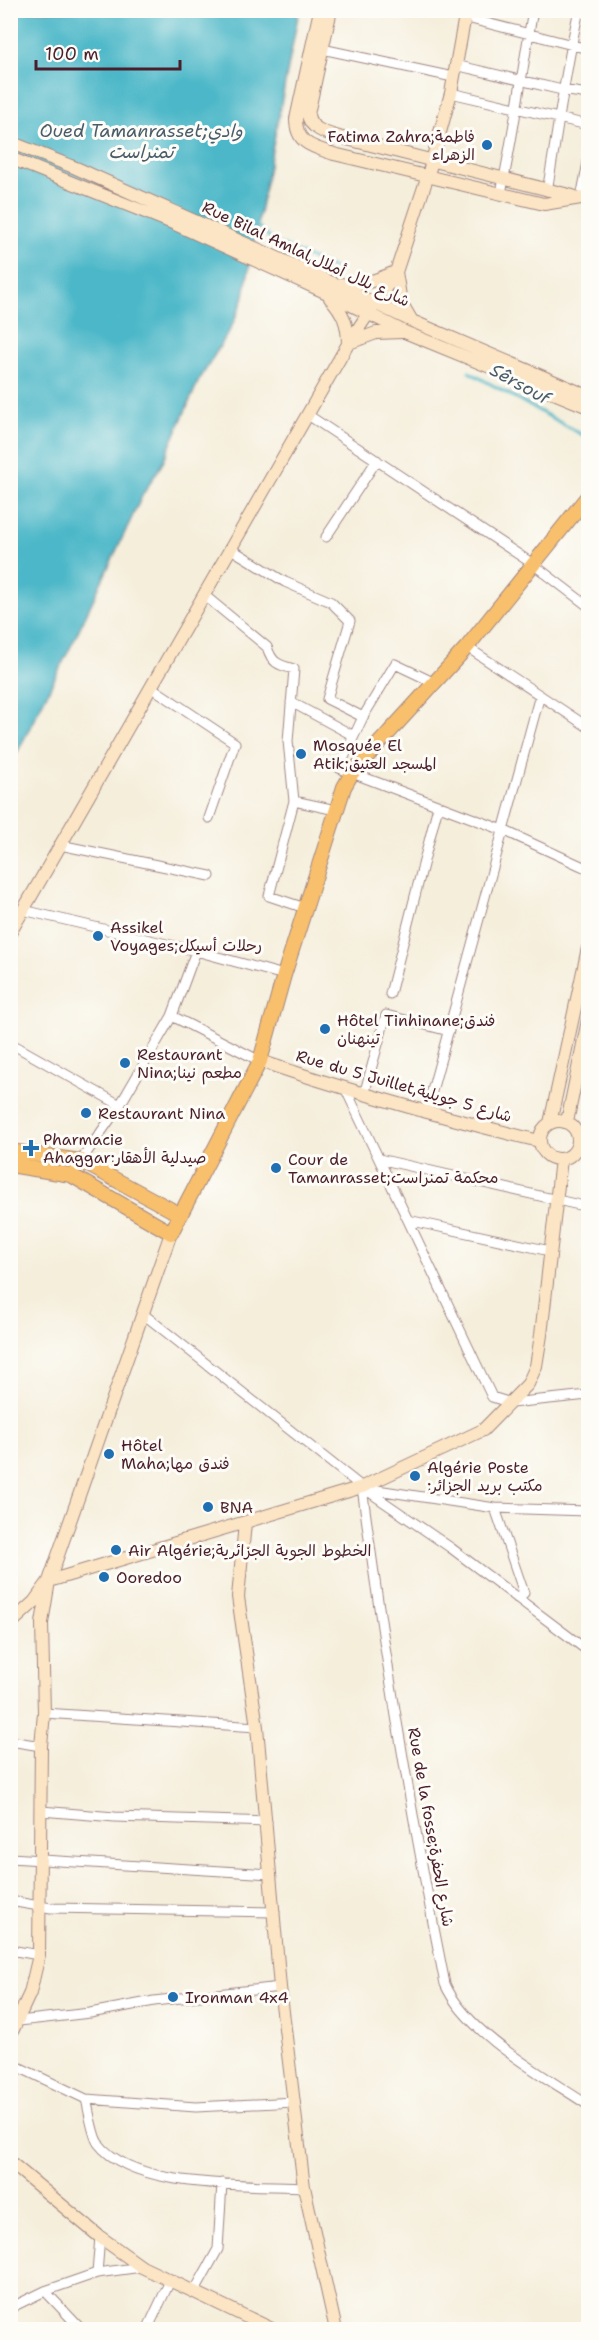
<svg xmlns="http://www.w3.org/2000/svg" width="599" height="2340" viewBox="0 0 599 2340" font-family="'Shantell Sans','Playpen Sans Arabic',sans-serif">
  <rect width="100%" height="100%" fill="#fdfcf7"/>
  <filter id="ink" filterUnits="userSpaceOnUse"><feTurbulence type="fractalNoise" baseFrequency=".0167" numOctaves="2"/><feDisplacementMap in="SourceGraphic" scale="12" xChannelSelector="R" yChannelSelector="G"/><feConvolveMatrix kernelMatrix="1 2 1 2 8 2 1 2 1" color-interpolation-filters="sRGB"/></filter>
  <filter id="wash" filterUnits="userSpaceOnUse"><feTurbulence type="fractalNoise" baseFrequency=".008" numOctaves="4" result="noise"/><feDisplacementMap in="SourceGraphic" scale="24" xChannelSelector="R" yChannelSelector="G"/><feGaussianBlur stdDeviation="1.35" result="paint"/><feColorMatrix in="noise" values="0 0 0 0 0 0 0 0 0 0 0 0 0 0 0 0 0 1.4 0 .05"/><feComposite in="paint" operator="in"/></filter>
  <g filter="url(#wash)">
    <rect width="100%" height="100%" fill="#f5eedb"/>
    <path fill="#4bb7c8" stroke="#4a6b7a" stroke-width="1.5" d="M11,11H299L243,300L231,328L198,382L162,464L143,494L74,640L11,765Z"/>
    <g fill="none" stroke-linecap="round" stroke-linejoin="round">
      <path stroke="#4bb7c8" stroke-width="3" d="M256,224L273,241L337,270
        M469,372L588,438"/>
    </g>
  </g>
  <g filter="url(#ink)">
    <g fill="none" stroke-linecap="round" stroke-linejoin="round">
      <defs>
        <path id="street" d="M436,10L588,49
          M322,49L453,77
          M455,65L562,90L588,94
          M451,93L588,125
          M547,191C558,130 565,70 579,10
          M501,193C514,132 522,71 533,10
          M581,198L588,162
          M308,415L533,564L588,606
          M326,537L377,460
          M231,549L285,582L331,602L350,621L327,699L363,717
          M204,595L267,647C272,663 278,665 294,669L288,741L294,801L336,810
          M467,647L588,727
          M435,683L395,664L363,717L339,768L503,830L588,869
          M151,687L235,743L209,818
          M291,702L354,736
          M294,801L269,896L305,908
          M60,845L210,876
          M23,910L196,951
          M390,994L438,806
          M172,1016L196,951L284,975
          M10,1043L120,1105
          M346,1090L492,1397L511,1403L588,1395
          M364,1095L386,1015L449,1031
          M426,1113L540,695
          M379,1159L588,1207
          M71,1175L120,1105L172,1016L260,1061
          M408,1220L550,1251
          M142,1313L362,1487L451,1548L588,1651
          M362,1487C384,1654 412,1819 445,1984C467,2034 543,2075 588,2105
          M364,1488L495,1508L587,1511
          M495,1508L524,1593L517,1598
          M44,1713L257,1727
          M10,1741L41,1746
          M41,1811L115,1817L267,1822
          M10,1858L271,1874
          M10,1901L51,1908L275,1912
          M10,1950L39,1955
          M19,2021L90,2013L154,2001L280,1987
          M10,2063L86,2099C89,2110 92,2134 98,2143C133,2190 249,2184 304,2187
          M86,2099L196,2107L295,2102
          M97,2273L100,2237
          M45,2291L82,2330
          M194,2292L218,2249L222,2183
          M10,2308L45,2291L97,2273L142,2267
          M147,2330L170,2281"/>
        <path id="secondary" d="M320,10L296,119C296,144 313,147 334,154L544,204L581,198
          M331,10L308,114C309,130 329,134 343,138L573,196
          M10,142L76,168L311,273L412,321L588,396
          M10,158L175,224L325,292L407,333L588,407
          M396,272L401,302L412,321
          M340,284C359,287 377,280 395,272
          M330,298C343,312 348,324 348,344
          M349,343L376,333L402,332
          M10,933L348,344L396,272L428,175L451,93L466,10
          M260,1061C352,1092 445,1118 539,1141
          M540 1140a19 19 0 1 1 38 0a19 19 0 1 1-38 0Z
          M567,1122L588,1020
          M550,1123L588,948
          M577,1148L588,1151
          M245,1523L238,1597L257,1727L280,1987L304,2187L336,2330
          M49,1581L362,1487L483,1430L528,1384L536,1366L541,1335L561,1159
          M10,1624L34,1602L49,1581L171,1233
          M10,2036L30,1993L39,1955L41,1746L44,1713L42,1623L49,1581
          M10,2162L100,2237L142,2267L274,2330"/>
        <path id="primary" d="M10,1151L81,1161L181,1215
          M10,1165L71,1175L171,1233L260,1061L284,975L344,787L352,773L467,647L588,496"/>
      </defs>
      <use href="#street" stroke="#a08683" stroke-width="11"/>
      <use href="#secondary" stroke="#a08683" stroke-width="14"/>
      <use href="#primary" stroke="#a08683" stroke-width="16"/>
      <use href="#street" stroke="#fff" stroke-width="9"/>
      <use href="#secondary" stroke="#fce5c4" stroke-width="12"/>
      <use href="#primary" stroke="#f8bf6c" stroke-width="14"/>
    </g>
  </g>
  <g fill="#1f6fb2" stroke="#fdfcf7" stroke-width="2">
    <circle cx="487" cy="145" r="6"/>
    <circle cx="301" cy="754" r="6"/>
    <circle cx="98" cy="936" r="6"/>
    <circle cx="325" cy="1029" r="6"/>
    <circle cx="125" cy="1063" r="6"/>
    <circle cx="86" cy="1113" r="6"/>
    <path d="M28 1139h6v6h6v6h-6v6h-6v-6h-6v-6h6z"/>
    <circle cx="276" cy="1168" r="6"/>
    <circle cx="109" cy="1454" r="6"/>
    <circle cx="415" cy="1476" r="6"/>
    <circle cx="208" cy="1507" r="6"/>
    <circle cx="116" cy="1550" r="6"/>
    <circle cx="104" cy="1577" r="6"/>
    <circle cx="173" cy="1997" r="6"/>
  </g>
  <g text-anchor="middle" dominant-baseline="central" stroke-width="6" stroke-linejoin="round" paint-order="stroke">
    <g font-size="16" fill="#4a1f2b" stroke="#fdfcf7" text-anchor="start">
      <text x="475" y="136" text-anchor="end">Fatima Zahra;فاطمة<tspan x="475" dy="18">الزهراء</tspan></text>
      <text x="313" y="745">Mosquée El<tspan x="313" dy="18">Atik;المسجد العتيق</tspan></text>
      <text x="110" y="927">Assikel<tspan x="110" dy="18">Voyages;رحلات أسيكل</tspan></text>
      <text x="337" y="1020">Hôtel Tinhinane;فندق<tspan x="337" dy="18">تينهنان</tspan></text>
      <text x="137" y="1054">Restaurant<tspan x="137" dy="18">Nina;مطعم نينا</tspan></text>
      <text x="98" y="1113">Restaurant Nina</text>
      <text x="43" y="1139">Pharmacie<tspan x="43" dy="18">Ahaggar;صيدلية الأهقار</tspan></text>
      <text x="288" y="1159">Cour de<tspan x="288" dy="18">Tamanrasset;محكمة تمنراست</tspan></text>
      <text x="121" y="1445">Hôtel<tspan x="121" dy="18">Maha;فندق مها</tspan></text>
      <text x="427" y="1467">Algérie Poste<tspan x="427" dy="18">;مكتب بريد الجزائر</tspan></text>
      <text x="220" y="1507">BNA</text>
      <text x="128" y="1550">Air Algérie;الخطوط الجوية الجزائرية</text>
      <text x="116" y="1577">Ooredoo</text>
      <text x="185" y="1997">Ironman 4x4</text>
    </g>
    <g font-size="16" fill="#4a1f2b" stroke="#fdfcf7">
      <text transform="translate(306 254) rotate(25)">Rue Bilal Amlal,شارع بلال أملال</text>
      <text transform="translate(404 1086) rotate(16)">Rue du 5 Juillet,شارع 5 جويلية</text>
      <text transform="translate(431 1827) rotate(80)">Rue de la fosse;شارع الحفرة</text>
    </g>
    <g font-size="18" font-style="italic" fill="#4a5c6a" stroke="#fdfcf7">
      <text x="141" y="131">Oued Tamanrasset;وادي<tspan x="141" dy="21">تمنراست</tspan></text>
      <text transform="translate(520 384) rotate(29)">Sêrsouf</text>
    </g>
  </g>
  <rect width="599" height="2340" fill="none" stroke="#fdfcf7" stroke-width="36"/>
  <path d="M36 60v9h144v-9" fill="none" stroke="#4a1f2b" stroke-width="3"/>
  <text x="45" y="60" font-size="18" fill="#4a1f2b" stroke="#fdfcf7" stroke-width="4.5" paint-order="stroke">100 m</text>
</svg>
